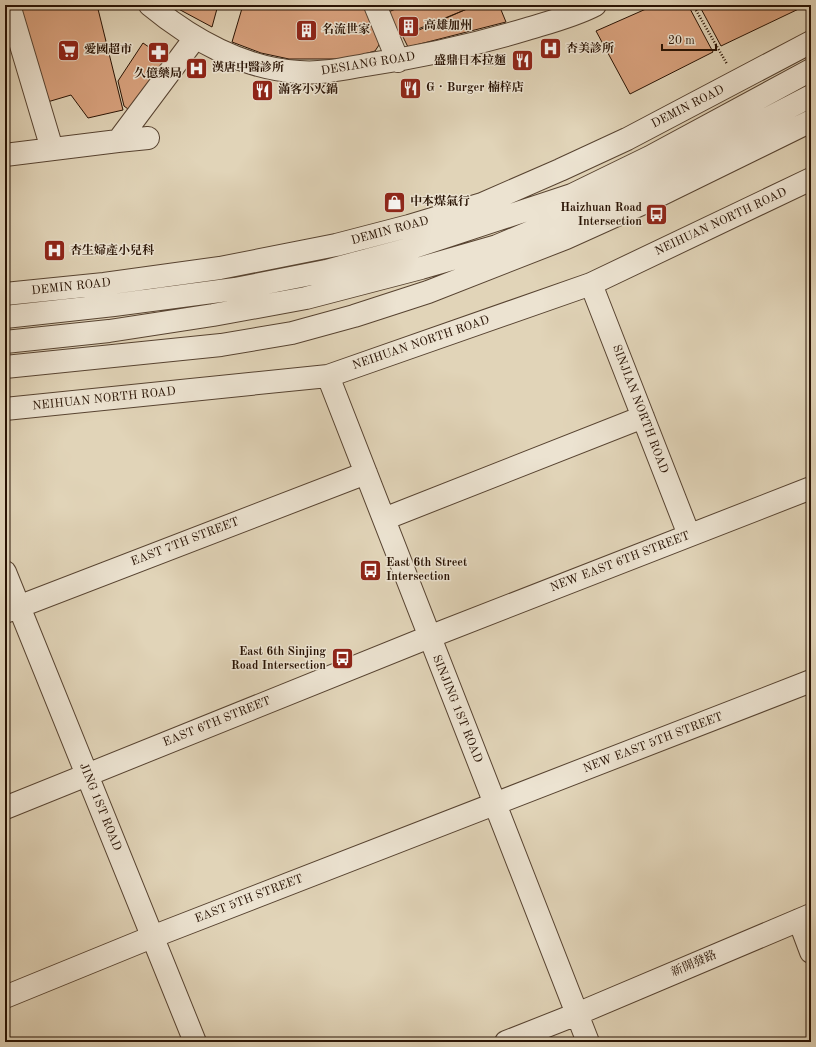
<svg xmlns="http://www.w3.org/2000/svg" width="816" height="1047" viewBox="0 0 816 1047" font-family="'Old Standard TT','Noto Serif TC',serif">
  <rect width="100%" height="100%" fill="#e1d4b8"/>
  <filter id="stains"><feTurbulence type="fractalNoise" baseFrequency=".005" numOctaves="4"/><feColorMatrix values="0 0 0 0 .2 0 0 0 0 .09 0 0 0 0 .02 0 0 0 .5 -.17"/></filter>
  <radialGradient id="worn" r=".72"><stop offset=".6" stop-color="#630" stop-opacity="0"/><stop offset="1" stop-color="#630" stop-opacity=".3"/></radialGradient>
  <path fill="#d9a27e" stroke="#291304" d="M13,5H97L123,110L88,118L71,95L44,103Z
    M171,5H218L212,27Z
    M243,5H367L379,33V45L375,51L346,59H289L261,53L232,42Z
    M405,5H465L467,9L396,38L386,13Z
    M476,5H499L506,22L408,47L403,37Z
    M655,5H688L713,52L630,94L596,31Z
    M699,5H807L721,46Z
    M143,43L172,63L136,115L124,106L118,81Z"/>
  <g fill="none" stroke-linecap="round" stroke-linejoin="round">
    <defs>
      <path id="minor" d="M9,5L52,149
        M150,5C191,39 244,69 299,72C321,74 343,69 365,65C420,57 474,45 527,29C550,22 574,16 595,5
        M375,5L398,61
        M118,141L148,138
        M5,155L118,141L195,38
        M591,284L689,535
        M5,294L104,284L220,268L336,245L409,226L482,204L560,170L627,139L811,42
        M5,317L114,305L235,289L326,271L408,249L572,195L650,157L811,70
        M5,342L109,331L213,315L306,298L421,268L497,246L578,212L659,175L811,96
        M5,367L221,345L292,333L354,316L428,292L566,238L648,201L811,121
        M328,376L588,1042
        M5,409L328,376L591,284L811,179
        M384,519L643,417
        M5,572L195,1042
        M5,612L366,473
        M5,808L429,637L811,488
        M799,920L811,952
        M5,997L152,937L811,681
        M506,1042L577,1014L811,915"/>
    </defs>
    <use href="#minor" stroke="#574331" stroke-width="24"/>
    <path stroke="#291304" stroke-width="2.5" stroke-dasharray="1 2" stroke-linecap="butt" d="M693,5L727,64"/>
    <use href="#minor" stroke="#ece3d1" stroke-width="22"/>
  </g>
  <defs>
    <symbol id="building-square" viewBox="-11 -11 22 22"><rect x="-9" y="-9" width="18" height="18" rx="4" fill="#8f2418" stroke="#ece3d1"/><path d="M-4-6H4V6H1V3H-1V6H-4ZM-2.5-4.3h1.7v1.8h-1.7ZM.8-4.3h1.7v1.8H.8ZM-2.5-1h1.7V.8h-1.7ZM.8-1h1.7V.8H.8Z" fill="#fff"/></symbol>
    <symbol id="hospital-square" viewBox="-11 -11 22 22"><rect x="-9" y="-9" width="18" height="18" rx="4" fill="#8f2418" stroke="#ece3d1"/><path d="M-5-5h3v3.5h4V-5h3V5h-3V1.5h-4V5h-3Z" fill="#fff"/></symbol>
    <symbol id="supermarket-square" viewBox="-11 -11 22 22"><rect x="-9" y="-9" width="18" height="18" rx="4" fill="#8f2418" stroke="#ece3d1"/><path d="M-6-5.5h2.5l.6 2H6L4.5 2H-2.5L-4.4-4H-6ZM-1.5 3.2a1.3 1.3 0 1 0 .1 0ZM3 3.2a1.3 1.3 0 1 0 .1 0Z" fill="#fff"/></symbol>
    <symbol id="pharmacy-square" viewBox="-11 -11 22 22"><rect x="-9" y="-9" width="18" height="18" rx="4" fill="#8f2418" stroke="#ece3d1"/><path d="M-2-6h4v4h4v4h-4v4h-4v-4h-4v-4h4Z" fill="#fff"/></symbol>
    <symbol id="restaurant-square" viewBox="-11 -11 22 22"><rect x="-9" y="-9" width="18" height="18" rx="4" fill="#8f2418" stroke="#ece3d1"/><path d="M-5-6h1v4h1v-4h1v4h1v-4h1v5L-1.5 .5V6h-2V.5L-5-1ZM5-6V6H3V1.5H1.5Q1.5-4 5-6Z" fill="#fff"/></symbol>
    <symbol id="shop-square" viewBox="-11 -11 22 22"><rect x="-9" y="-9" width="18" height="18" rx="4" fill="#8f2418" stroke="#ece3d1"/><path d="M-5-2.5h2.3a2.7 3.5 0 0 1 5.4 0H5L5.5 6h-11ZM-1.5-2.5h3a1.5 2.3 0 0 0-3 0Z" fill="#fff"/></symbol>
    <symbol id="bus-square" viewBox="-11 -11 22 22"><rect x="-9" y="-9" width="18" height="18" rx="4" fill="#8f2418" stroke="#ece3d1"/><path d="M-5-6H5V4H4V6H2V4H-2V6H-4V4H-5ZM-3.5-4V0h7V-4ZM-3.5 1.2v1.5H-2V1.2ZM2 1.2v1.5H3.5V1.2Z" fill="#fff"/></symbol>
  </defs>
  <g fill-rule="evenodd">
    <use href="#building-square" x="396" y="14" width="25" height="25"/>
    <use href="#building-square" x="294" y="18" width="25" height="25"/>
    <use href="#hospital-square" x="538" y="36" width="25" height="25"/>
    <use href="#supermarket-square" x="56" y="38" width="25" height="25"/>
    <use href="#pharmacy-square" x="146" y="40" width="25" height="25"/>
    <use href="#restaurant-square" x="510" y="48" width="25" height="25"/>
    <use href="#hospital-square" x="184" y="56" width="25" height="25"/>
    <use href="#restaurant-square" x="398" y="76" width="25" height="25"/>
    <use href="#restaurant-square" x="250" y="78" width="25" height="25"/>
    <use href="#shop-square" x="382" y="190" width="25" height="25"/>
    <use href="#bus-square" x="644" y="202" width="25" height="25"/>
    <use href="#hospital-square" x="42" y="238" width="25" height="25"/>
    <use href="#bus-square" x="358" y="558" width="25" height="25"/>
    <use href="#bus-square" x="330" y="646" width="25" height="25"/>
  </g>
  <g text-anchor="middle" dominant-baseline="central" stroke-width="3" stroke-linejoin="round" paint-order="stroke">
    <g font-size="12" font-weight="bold" fill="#291304" stroke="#ece3d1" text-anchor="start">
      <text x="424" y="26">高雄加州</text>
      <text x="322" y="30">名流世家</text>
      <text x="566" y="49">杏美診所</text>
      <text x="84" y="50">愛國超市</text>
      <text x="506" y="61" text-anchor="end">盛鼎日本拉麵</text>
      <text x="212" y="68">漢唐中醫診所</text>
      <text x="158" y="74" text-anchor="middle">久億藥局</text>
      <text x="426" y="88">G．Burger 楠梓店</text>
      <text x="278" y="90">滿客小火鍋</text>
      <text x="410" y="202">中本煤氣行</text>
      <text x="642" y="208" text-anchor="end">Haizhuan Road<tspan x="642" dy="14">Intersection</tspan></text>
      <text x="70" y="251">杏生婦產小兒科</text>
      <text x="386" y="563">East 6th Street<tspan x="386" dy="14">Intersection</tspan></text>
      <text x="326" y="652" text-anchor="end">East 6th Sinjing<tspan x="326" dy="14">Road Intersection</tspan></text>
    </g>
    <g font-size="12" fill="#291304" stroke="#ece3d1">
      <text transform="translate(368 64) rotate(-9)">DESIANG ROAD</text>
      <text transform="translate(688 107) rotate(-27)">DEMIN ROAD</text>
      <text transform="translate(721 222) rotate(-25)">NEIHUAN NORTH ROAD</text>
      <text transform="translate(390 231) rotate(-15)">DEMIN ROAD</text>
      <text transform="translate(71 287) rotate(-6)">DEMIN ROAD</text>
      <text transform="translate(421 343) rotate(-19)">NEIHUAN NORTH ROAD</text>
      <text transform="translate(104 399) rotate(-6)">NEIHUAN NORTH ROAD</text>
      <text transform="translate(640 409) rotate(69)">SINJIAN NORTH ROAD</text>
      <text transform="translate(185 542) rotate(-21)">EAST 7TH STREET</text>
      <text transform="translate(620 562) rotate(-21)">NEW EAST 6TH STREET</text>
      <text transform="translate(457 709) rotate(68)">SINJING 1ST ROAD</text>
      <text transform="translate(217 722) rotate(-22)">EAST 6TH STREET</text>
      <text transform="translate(653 743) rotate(-21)">NEW EAST 5TH STREET</text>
      <text transform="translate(100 807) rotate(68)">JING 1ST ROAD</text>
      <text transform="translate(249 899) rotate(-21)">EAST 5TH STREET</text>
      <text transform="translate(694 964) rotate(-23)">新開發路</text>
    </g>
  </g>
  <rect width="816" height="1047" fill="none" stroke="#e1d4b8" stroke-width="20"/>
  <rect x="6" y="6" width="804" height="1035" fill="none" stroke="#291304" stroke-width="2"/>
  <rect x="10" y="10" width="796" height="1027" fill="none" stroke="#291304"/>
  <path d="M662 44v6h54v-6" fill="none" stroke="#291304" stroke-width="2"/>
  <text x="668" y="44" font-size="12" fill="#291304" stroke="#ece3d1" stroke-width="3" paint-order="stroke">20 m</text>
  <rect width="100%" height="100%" filter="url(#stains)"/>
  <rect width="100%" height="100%" fill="url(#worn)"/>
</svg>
